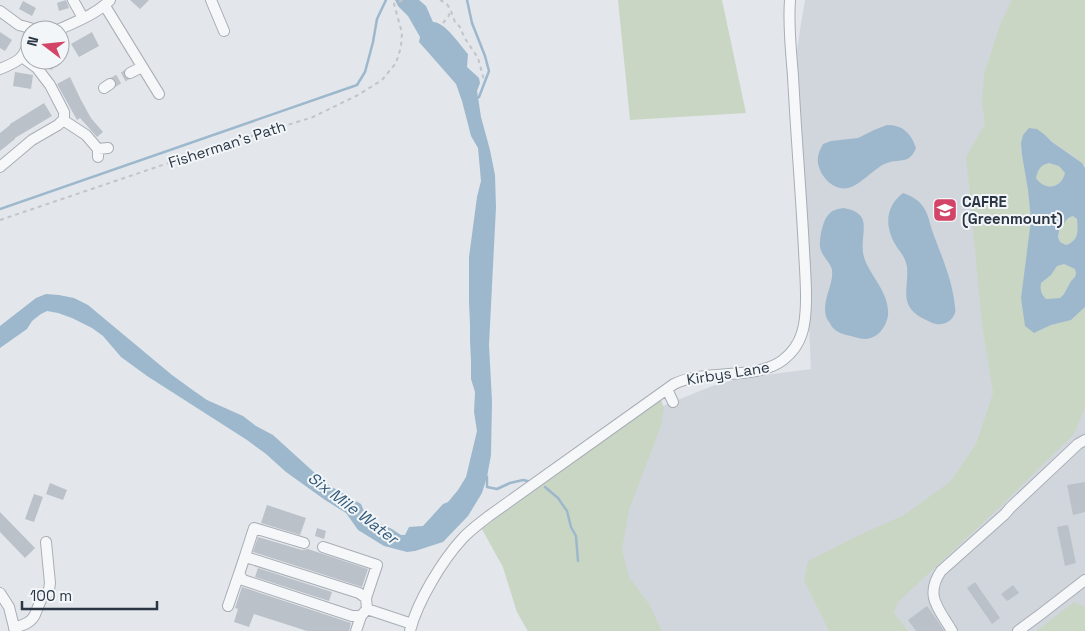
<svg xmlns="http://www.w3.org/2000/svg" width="1085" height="631" viewBox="0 0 1085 631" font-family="'Space Grotesk',sans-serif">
  <rect width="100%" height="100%" fill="#e3e7eb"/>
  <path fill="#d1d6dd" d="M805,0H1085V631H528L517,612L503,567L482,529L660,398L663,406L712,386L736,379L811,369L797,51L801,23Z"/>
  <path fill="#cad6c4" d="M618,0H722L746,113L630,120Z
    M1012,0H1085V167C1075,153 1057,148 1045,135H1023L1021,143L1022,155L1028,190L1031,220L1021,298L1034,333L1051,325L1071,320L1085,307V407L1074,434L1003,504L898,602L894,613L908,631H829L804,581L808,561L853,538L904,515L951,481L976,444L993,393L982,324L966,157L985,124L982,104L984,74L1001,22Z
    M1049,163L1059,166L1065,173C1061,190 1045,191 1036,178C1038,170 1040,165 1049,163Z
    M1073,216L1077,218C1078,231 1079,240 1066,245L1060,243C1057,235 1059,232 1063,226C1066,220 1066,218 1073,216Z
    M1064,264L1075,269L1076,273L1075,277L1071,281L1064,294L1060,298L1046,299C1041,294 1040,290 1041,283L1051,275L1057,266Z
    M660,398L664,408L661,426L629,510L622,549L629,577L649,604L662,631H528L517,612L503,567L482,529Z
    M1074,602L1085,607V631H1036Z"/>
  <path fill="#9db8cc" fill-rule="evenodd" d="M395,0H419L426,6L433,22C445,22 460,45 468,54L467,67L479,78L480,83L477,91L481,117L490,150L495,175L496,207L489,345L492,401L491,455L487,477L482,493L468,516L443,542L415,551L407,552L384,546L358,530L346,513L325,500L286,472L266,454L247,440L147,376L121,357L103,336L92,328L72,318L58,313L47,311L41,314L32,321L27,329L0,348V326L36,298L46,294L59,295L74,298L88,305L172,375L194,391L207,400L243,416L256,426L273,435L327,484L361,504L364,511L370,517L377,522L392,529L401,535H405L409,527L423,526L443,504L448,502L458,490L466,477L477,431L474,412L475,392L471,379V361L470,341V324L469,302V257L477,197L481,181L478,148L471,136L462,101L456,84L419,42L420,37L408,16L398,6Z
    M887,125C903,125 911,133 916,148C909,165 901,158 887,163C875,167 861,185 848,188C833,191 820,176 818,163C817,155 820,150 823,144L831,141L858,138L874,130Z
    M1029,128L1037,129L1045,135L1052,142L1082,163L1085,168V307L1071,320L1051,325L1034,333L1025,326L1021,298L1031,220L1028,190L1022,155L1021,143L1023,135ZM1049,163L1059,166L1065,173C1061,189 1045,191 1036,178C1038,170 1040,165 1049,163ZM1073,216L1077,219C1078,231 1079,241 1066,245L1060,242L1058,237L1059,231C1065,226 1064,218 1073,216ZM1064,264L1075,269L1076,273L1075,277L1071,281L1064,294L1060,298L1046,299C1041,294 1040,290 1041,283L1051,275L1057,266Z
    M903,193C912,196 919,200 924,208C929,216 930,225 933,233C942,257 953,282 955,307C956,311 955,314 953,317C949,323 942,325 936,324C931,323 927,320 922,318C898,305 909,288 907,267C906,261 903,255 899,250C885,231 883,208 903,193Z
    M843,208C850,209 858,211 862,218C867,228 859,246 865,260C872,278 890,294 888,316C886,327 878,338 866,339C861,339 855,337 851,336C845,335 838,333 833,328C831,326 829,321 827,319C820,302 834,286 832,270C831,263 822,257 820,247C819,239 823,219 829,214C832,210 838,209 843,208Z"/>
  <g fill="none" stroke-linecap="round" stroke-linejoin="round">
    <path stroke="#9db8cc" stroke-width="2.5" d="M467,0L472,23L485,56L489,71L479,97L476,99
      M0,209L357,85L365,72L373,42L377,19L386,0
      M485,475L487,477V487L497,489L510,483L523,480L532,482
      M545,487L558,498L567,511L571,527L576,536L578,561"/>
  </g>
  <path fill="#bac1c9" d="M66,0L69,8L59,11L57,3Z
    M130,0H149L140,9Z
    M23,1L36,8L32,16L19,9Z
    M0,32L12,40L5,51L0,48Z
    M92,32L99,46L79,57L71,44Z
    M38,60H56L52,70L45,67Z
    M15,72L33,75L31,89L13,86Z
    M70,77L81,100L91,118L103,132L97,137L80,118L77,120L57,84Z
    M44,103L52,116L15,138V139L0,151V133L10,125V124Z
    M1085,482V512L1073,515L1067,485Z
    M50,483L67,490L63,500L46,494Z
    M34,494L43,497L34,522L25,519Z
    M267,505L306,518L300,535L261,523Z
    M0,512L35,548L25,558L0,532Z
    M1068,525L1076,563L1065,566L1057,527Z
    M317,528L326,531L324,539L315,536Z
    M258,537L302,550L308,549L368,569L362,587L253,552Z
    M258,568L332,592L329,601L255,577Z
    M975,582L1000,618L992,624L967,588Z
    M1013,585L1019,593L1007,601L1001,594Z
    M242,587L351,623L349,631H307L254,614L249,627L234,622L238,609L235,608Z
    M927,606L937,620L944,631H916L908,620Z"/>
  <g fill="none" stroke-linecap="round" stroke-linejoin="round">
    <path stroke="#bec4ca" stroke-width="10" stroke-dasharray="10 5" stroke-linecap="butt" d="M110,84L130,73"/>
    <defs>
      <path id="minor" d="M73,0L83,18
        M211,0L224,31
        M105,6L159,94
        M0,11L19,25L37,30
        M58,30C75,22 97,14 110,0
        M0,69C20,61 25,58 30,37
        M130,73L142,67
        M104,88L110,84
        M63,120L86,135L98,149V157
        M98,149L108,148
        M0,167L32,140L58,125L63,120L64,117V112L50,85L37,68L22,57
        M667,389L673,402
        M46,542L50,583L49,590L46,595
        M323,547L377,565L366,598
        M244,559L254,528L304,543
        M0,593L9,607L15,631
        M228,606L239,574
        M367,609L366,598L359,593L249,558L244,559L239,574L243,580L352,616H361L367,609L412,624
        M14,628C24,625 33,622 36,612C38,607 39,604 41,600
        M356,631L361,616
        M410,631C417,602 442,561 462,539C470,530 480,523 489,516L674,384C707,368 755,381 783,360C792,353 799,343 802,333C809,311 805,273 804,250C801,192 796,134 793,76C791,51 788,25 790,0
        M952,631C939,609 924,596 941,571L1005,514L1010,508L1078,444L1085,440
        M1018,631L1041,614L1085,580"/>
    </defs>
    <use href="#minor" stroke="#a8aeb6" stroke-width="12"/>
    <path stroke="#c1c5ca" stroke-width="2" stroke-dasharray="4 4" stroke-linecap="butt" d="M440,0L447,4L451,11L455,22L460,27L464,37L478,58L484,80
      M443,23L448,17L451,11
      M0,220L204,151L313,117L358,95L382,80L396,63L401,47L402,33L394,4L403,0"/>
    <use href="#minor" stroke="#f6f7f9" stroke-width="10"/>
  </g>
  <defs>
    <symbol id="university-square" viewBox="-11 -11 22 22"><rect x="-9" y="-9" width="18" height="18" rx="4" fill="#d34568" stroke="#f3f6f8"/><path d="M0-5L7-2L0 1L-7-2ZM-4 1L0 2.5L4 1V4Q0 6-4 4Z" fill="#fff"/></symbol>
  </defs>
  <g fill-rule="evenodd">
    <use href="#university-square" x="931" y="196" width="28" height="28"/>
  </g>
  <g text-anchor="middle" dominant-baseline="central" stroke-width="4" stroke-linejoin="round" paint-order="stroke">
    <g font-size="15" fill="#2a3644" stroke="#f3f6f8">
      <text transform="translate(227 144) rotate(-18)">Fisherman's Path</text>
      <text transform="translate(728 373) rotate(-9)">Kirbys Lane</text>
    </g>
    <g font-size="15" font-weight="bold" fill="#2a3644" stroke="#f3f6f8" text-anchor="start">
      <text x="962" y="201">CAFRE<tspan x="962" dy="17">(Greenmount)</tspan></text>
    </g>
    <g font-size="16" font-style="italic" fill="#32597a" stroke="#f3f6f8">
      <text transform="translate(353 508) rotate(37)">Six Mile Water</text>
    </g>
  </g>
  <g transform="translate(45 45) rotate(286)"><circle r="24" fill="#f3f6f8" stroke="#a3a9b0"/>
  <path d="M0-4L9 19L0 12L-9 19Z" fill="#d34568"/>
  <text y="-8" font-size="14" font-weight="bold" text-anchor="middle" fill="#2a3644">N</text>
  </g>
  <path d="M22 601v8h135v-8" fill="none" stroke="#2a3644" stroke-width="2.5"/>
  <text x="30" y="601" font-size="15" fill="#2a3644" stroke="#f3f6f8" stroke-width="4" paint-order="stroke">100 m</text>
</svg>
